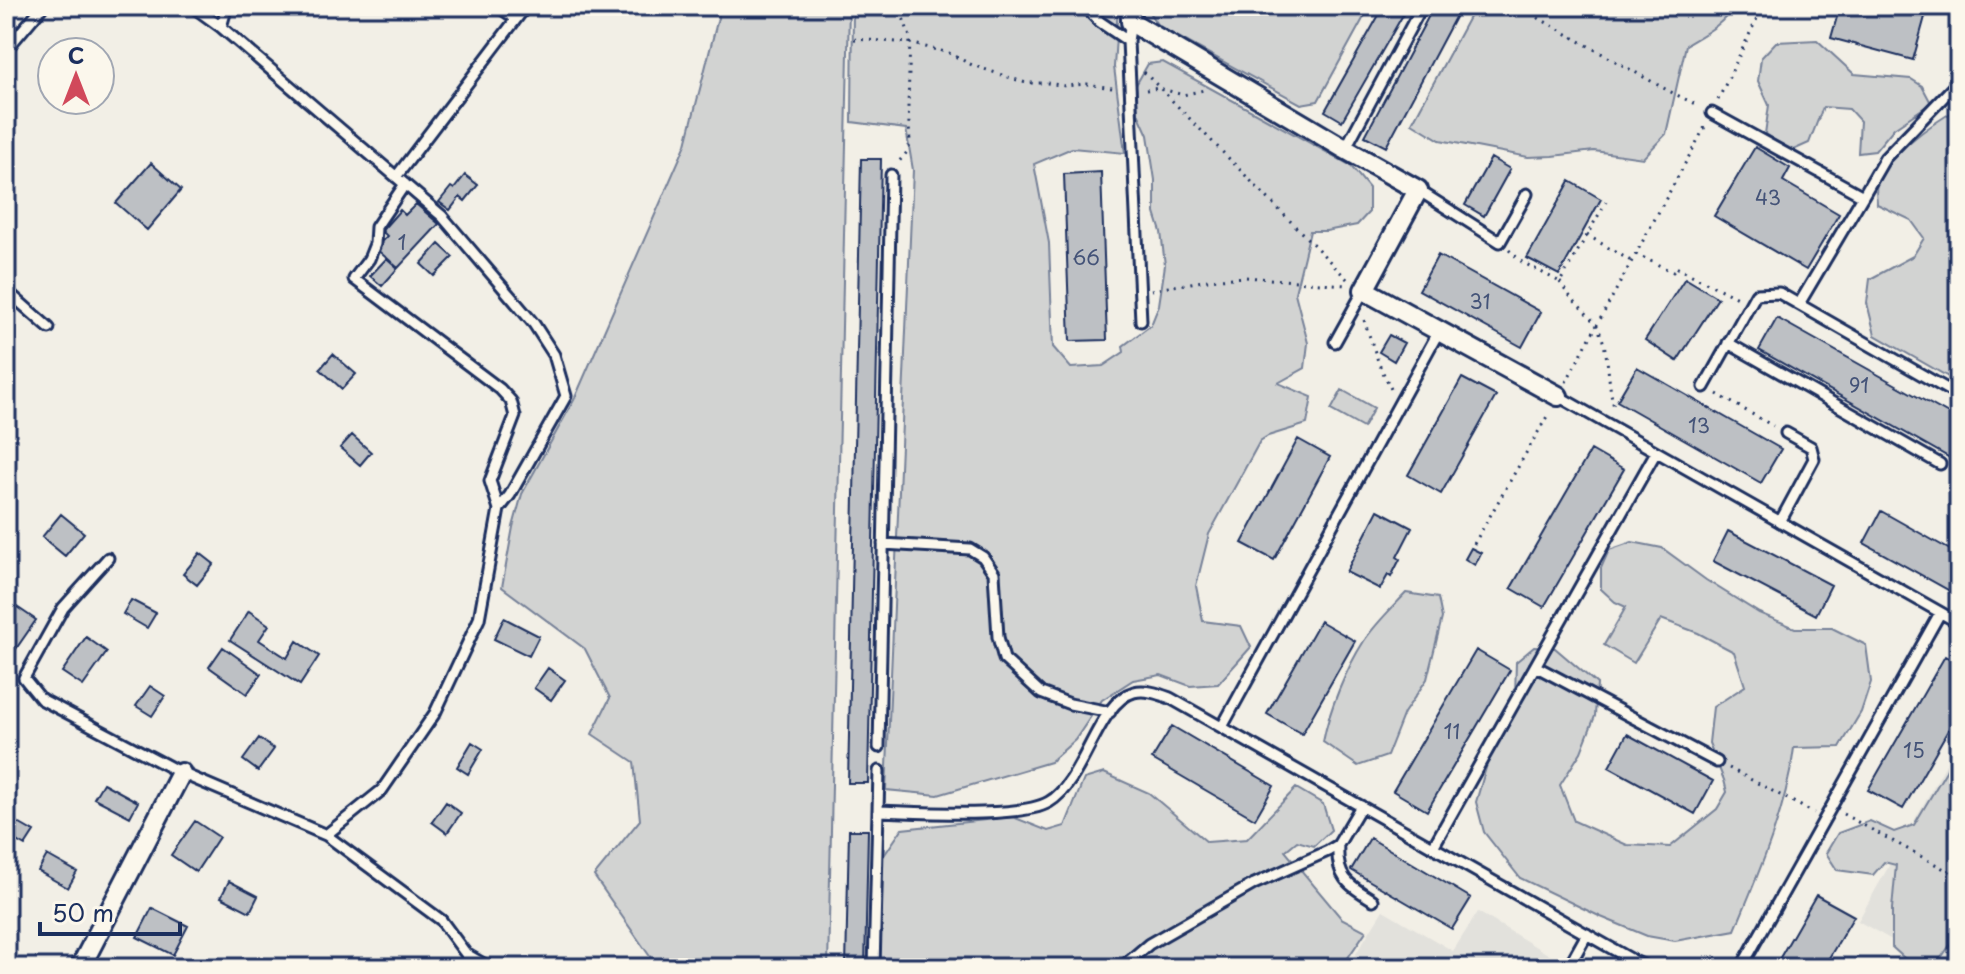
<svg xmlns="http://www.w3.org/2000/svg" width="1965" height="974" viewBox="0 0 1965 974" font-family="'Playpen Sans',sans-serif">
  <rect width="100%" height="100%" fill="#f2efe6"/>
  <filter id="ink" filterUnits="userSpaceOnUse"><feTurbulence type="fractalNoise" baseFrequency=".0125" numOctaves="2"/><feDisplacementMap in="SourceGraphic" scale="16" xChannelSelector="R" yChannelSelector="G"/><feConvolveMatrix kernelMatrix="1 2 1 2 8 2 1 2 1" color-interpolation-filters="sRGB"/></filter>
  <g filter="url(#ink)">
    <path fill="#e2e1dc" d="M1959,741V968H1942L1858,921Z
      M1383,910L1453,951L1478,912L1571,968H1347Z"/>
    <path fill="#d2d3d2" stroke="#768198" stroke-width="2" d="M721,6H849L828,968H658L594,876L640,820L634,762L592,734L610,698L585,649L502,587L513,527L522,494L574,400L686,144Z
      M853,6H1118L1114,67L1125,153L1072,148L1034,164L1049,243L1053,347L1071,368L1103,366L1124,352L1123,346L1151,325L1159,305L1165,265L1161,232L1155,213V180L1148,135L1138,113L1136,85L1148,64L1163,62L1350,165L1369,188V212L1357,225L1326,231H1310L1295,293L1308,343L1305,368L1278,383L1312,397L1307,424L1268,436L1260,441L1209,534L1196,586L1203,621L1241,626L1251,647L1218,684L1190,686L1161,675L1133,680L1102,700L1075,740L1050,762L938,795L886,790L913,170L906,129L852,122Z
      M1145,6H1370L1318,101L1301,104L1158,26Z
      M1475,6H1734C1723,25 1704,34 1686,45L1666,134L1643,158L1594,151L1553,156L1528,157L1440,140L1412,123Z
      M1817,40L1854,74L1911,79L1922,86L1931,103L1894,128L1875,151L1858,153L1860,121L1849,109L1823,107L1809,143L1791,151L1765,134L1769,105L1758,81L1761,58L1776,42Z
      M1959,108V383L1875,335L1867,303L1870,279L1913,256L1924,238L1911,220L1877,204C1877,198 1875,190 1877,185C1885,155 1933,123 1959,108Z
      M1342,390L1374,408L1363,428L1331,410Z
      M1632,542L1662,548L1706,580L1759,613L1795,628H1832L1866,645L1871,682L1861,712L1840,747L1794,748C1786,811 1759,872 1735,930L1675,941L1647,936L1601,917L1520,878L1484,832L1476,802L1492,747L1515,696L1516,662L1534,647L1555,648L1597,684L1595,716L1581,752L1560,785L1574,821L1627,845L1670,847L1717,809L1727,792L1724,780L1709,743L1713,707L1745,686L1734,652L1698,633L1661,619L1634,663L1604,645L1626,607L1615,602L1601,589V568L1609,550Z
      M1406,593L1438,598L1442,618L1427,679L1404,713L1387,756L1358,766L1323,742C1329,710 1346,669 1364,641C1375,624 1392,608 1406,593Z
      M1959,741L1957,935L1934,968L1913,966L1892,947V909L1896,865L1884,862L1873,875L1837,870L1826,853L1838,833L1870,821L1894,832L1914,825L1946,771Z
      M1104,773L1149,793L1207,842L1247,839L1296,788L1323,804L1331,830L1314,846L1297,841L1285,851L1341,918L1366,931L1341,968H878L883,857L902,829L1013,817L1048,831L1065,826L1084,779Z"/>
    <path fill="#bdc0c4" stroke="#1b2f5e" stroke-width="2" d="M1384,6H1408L1342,121L1325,111Z
      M1434,6H1461L1386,147L1365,136Z
      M1840,6H1928L1913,60L1831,38Z
      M1755,147L1790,168L1783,181L1839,214L1806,270L1714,216Z
      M1491,158L1510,169L1484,216L1465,205Z
      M861,159H881L868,783H848Z
      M151,163L181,190L147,230L116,203Z
      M1101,172L1107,340L1070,341L1064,174Z
      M465,175L478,185L465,201L460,197L450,210L439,202L451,187L454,189Z
      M1570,181L1601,199L1559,275L1527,258Z
      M416,204L439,224L398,268L375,248L387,236L382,231L385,227L400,210L405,215Z
      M439,244L453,257L434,276L421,264Z
      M1438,255L1541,312L1522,347L1419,290Z
      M387,258L398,268L382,286L370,276Z
      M1685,278L1718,298L1677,361L1645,340Z
      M1777,318L1959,420V463L1759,350Z
      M1389,335L1404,343L1394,361L1379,352Z
      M333,354L356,374L342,389L320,369Z
      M1637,367L1781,449L1761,483L1617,401Z
      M1462,378L1496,396L1441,494L1408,475Z
      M352,435L371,452L360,465L340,448Z
      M1298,439L1330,457L1274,560L1242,543Z
      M1591,450L1624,469L1544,607L1511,588Z
      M1378,510L1412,528L1397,557L1400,559L1391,577L1388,575L1380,589L1346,572Z
      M1881,511L1959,555V596L1864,543Z
      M61,514L84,533L65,556L42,537Z
      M1728,531L1831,585L1816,615L1713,561Z
      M1471,548L1481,553L1475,565L1465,559Z
      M200,553L214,564L197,585L183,574Z
      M131,600L156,613L147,628L123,614Z
      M11,603L36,620L11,656L6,652V610Z
      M249,611L269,625L259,640L287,658L297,641L319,656L300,685L230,640Z
      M504,618L539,636L529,656L494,639Z
      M1320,621L1355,641L1302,734L1267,714Z
      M86,637L107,652L83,686L62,672Z
      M223,647L261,674L247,694L209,667Z
      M1476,650L1510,670L1427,811L1393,791Z
      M1945,656L1959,664V711L1903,809L1868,790Z
      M548,668L565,680L551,700L534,688Z
      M150,686L165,696L152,716L136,706Z
      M1172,726L1274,786L1255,819L1152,759Z
      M1627,734L1713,781L1695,814L1609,767Z
      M259,738L274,749L258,771L243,760Z
      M472,742L483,749L468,774L457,767Z
      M103,783L138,802L130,817L94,798Z
      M446,802L461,813L447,833L432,822Z
      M6,816L34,832L25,846L6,835Z
      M195,821L219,837L196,872L171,855Z
      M849,830H868L865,968H846Z
      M1370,838L1471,898L1452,929L1351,870Z
      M47,855L77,872L68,888L38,871Z
      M229,881L258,896L250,912L221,897Z
      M1816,895L1854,916L1823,968H1774Z
      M152,908L188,926L173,955L137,937Z"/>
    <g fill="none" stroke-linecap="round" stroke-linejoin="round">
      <defs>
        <path id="service" d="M192,6L221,27L442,216L534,324L554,355L566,396L510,495L499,509
          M498,6L516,19
          M1084,6L1100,22L1128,41
          M1131,22L1128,41L1141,321
          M221,27L227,6
          M6,50L43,6
          M1712,113L1863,196L1885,158L1959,81
          M1345,149L1422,6
          M396,177L526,6
          M1418,190L1500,242L1527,194
          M6,290L49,328
          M1799,304L1863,196
          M1335,342L1364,290
          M1728,343L1940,464
          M1704,387L1756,294L1779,293L1959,396
          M1558,396L1959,623
          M1780,522L1814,459L1811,447L1786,433
          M883,544L970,549L983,557L994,573L998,637L1004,659L1041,693L1070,704L1110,712
          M108,558L63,608L24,678L41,699L181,773L326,835L441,920L466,954L490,968
          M1535,666L1717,762
          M1222,727L1439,331
          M879,747L891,175
          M878,811C916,812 1020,819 1049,802C1085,781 1097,702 1134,692C1146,689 1159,694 1170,698L1634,961L1649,968
          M326,835L382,790L435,713L479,619L499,509L490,481L515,416L511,401L500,389L354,279L369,259L375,244L376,227L405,184
          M1338,845C1336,877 1347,884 1373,900
          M1433,847L1656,452
          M874,968L879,771
          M1121,968L1149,944L1254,884L1328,851L1338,845L1361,806
          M1568,968L1587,934
          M1741,968L1940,613"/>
        <path id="minor" d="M1131,6V22L1345,149L1418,190L1364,290L1558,396
          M80,968L181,773"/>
      </defs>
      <use href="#service" stroke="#1b2f5e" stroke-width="15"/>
      <use href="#minor" stroke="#1b2f5e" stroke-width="24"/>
      <path stroke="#1b2f5e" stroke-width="3" stroke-dasharray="2 6" stroke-linecap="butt" d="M894,6L904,20L910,37L908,107L910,142L908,151L896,165
        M1517,6L1667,90L1699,106
        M854,39L910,43L949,53L972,65L1026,83H1047L1065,86L1087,84L1118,89
        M1144,72L1349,281
        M1146,90L1159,88L1183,95L1208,89
        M1718,100L1763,6
        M1587,235L1631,261
        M1509,250L1522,262L1560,282L1606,202
        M1636,254L1673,272L1676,267L1737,298
        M1560,282C1569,299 1585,309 1596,325C1611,349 1606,383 1615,410
        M1151,290L1208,280L1245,277L1346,285
        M1364,320L1379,364L1392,391
        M1566,382L1706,125
        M1717,394L1773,426
        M1474,544L1549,413
        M1729,768L1814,813
        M1843,814L1959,877"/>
      <use href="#service" stroke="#fbf7ec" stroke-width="9"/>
      <use href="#minor" stroke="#fbf7ec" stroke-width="18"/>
    </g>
  </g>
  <g text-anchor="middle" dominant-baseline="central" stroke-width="6" stroke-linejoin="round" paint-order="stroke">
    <g font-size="20" fill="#445378">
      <text x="1768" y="197">43</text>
      <text x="402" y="242">1</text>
      <text x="1086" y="257">66</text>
      <text x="1480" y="301">31</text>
      <text x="1859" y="385">91</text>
      <text x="1699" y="425">13</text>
      <text x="1452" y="731">11</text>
      <text x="1914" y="750">15</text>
    </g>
  </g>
  <rect width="1965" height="974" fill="none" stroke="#fbf7ec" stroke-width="32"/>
  <rect x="16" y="16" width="1933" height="942" fill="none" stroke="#1b2f5e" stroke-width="3" filter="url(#ink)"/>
  <g transform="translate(76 76)"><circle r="38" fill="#fbf7ec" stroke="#a1a7b3" stroke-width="2"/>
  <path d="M0-6L14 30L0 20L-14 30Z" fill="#d1495b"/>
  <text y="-12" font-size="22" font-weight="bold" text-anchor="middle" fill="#1b2f5e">С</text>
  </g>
  <path d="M40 922v12h140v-12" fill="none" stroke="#1b2f5e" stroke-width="4"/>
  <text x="52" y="922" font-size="24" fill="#1b2f5e" stroke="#fbf7ec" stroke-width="6" paint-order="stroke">50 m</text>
</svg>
